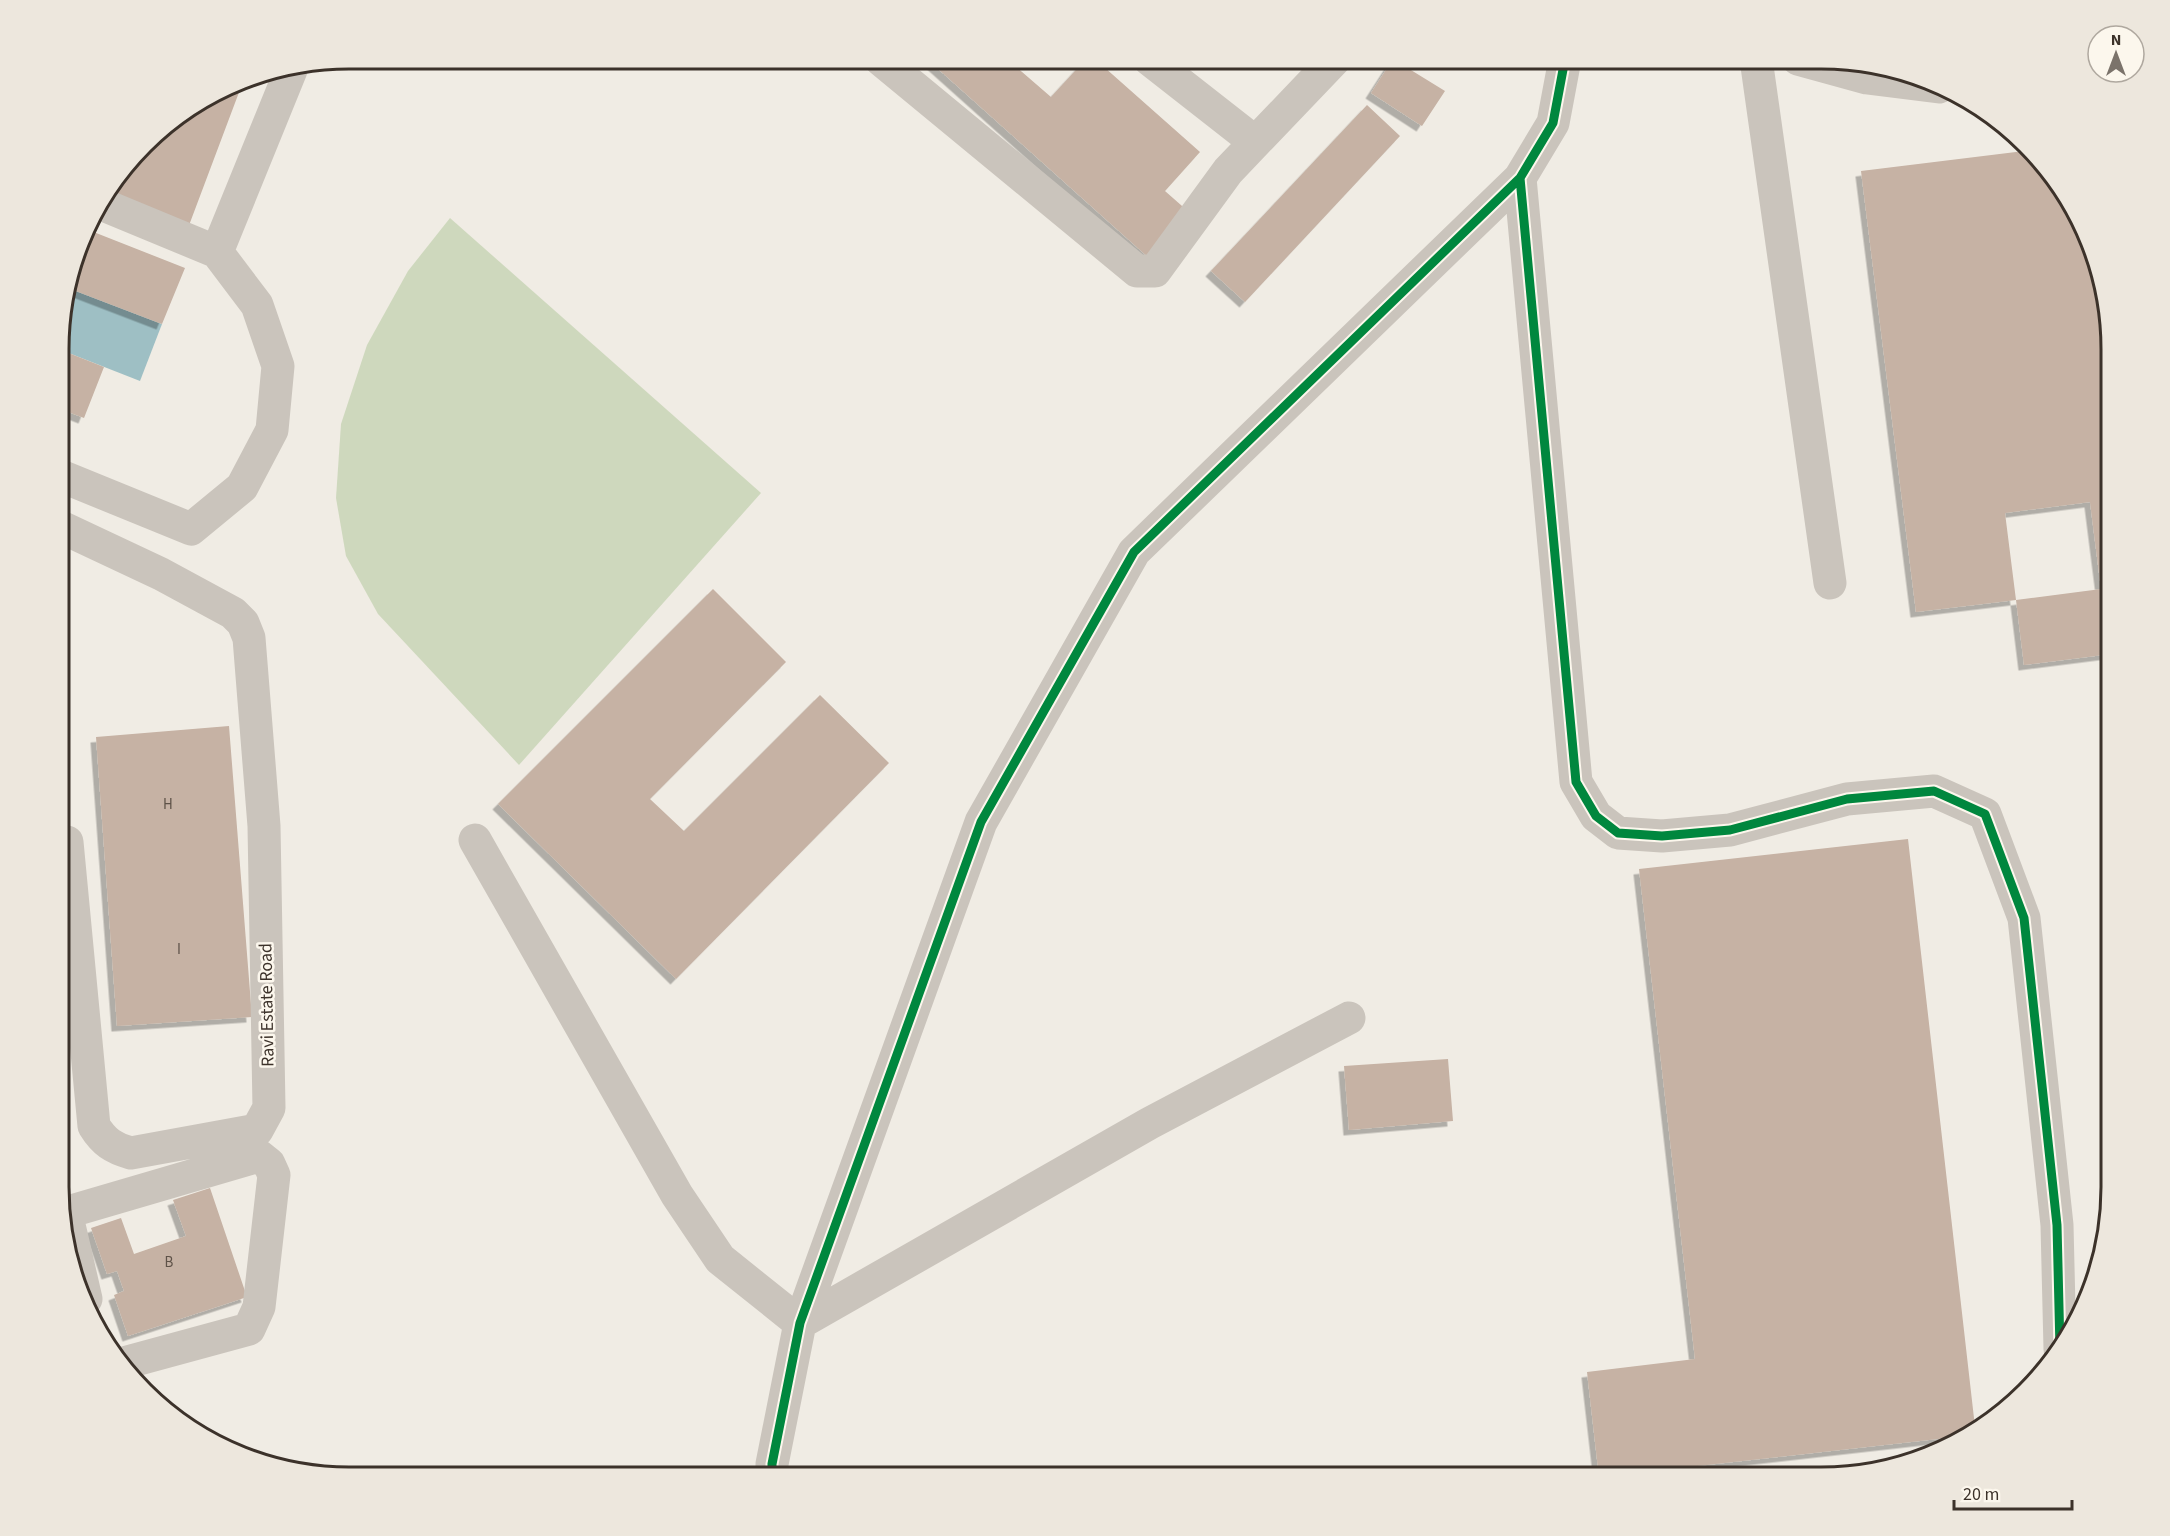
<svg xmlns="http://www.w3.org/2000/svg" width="2170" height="1536" viewBox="0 0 2170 1536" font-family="'Source Sans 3',sans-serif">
  <defs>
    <filter id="shadow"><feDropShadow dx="-5.5" dy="5.5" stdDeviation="0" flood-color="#0004"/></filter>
  </defs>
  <rect width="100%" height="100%" fill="#f0ece4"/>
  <path fill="#ced8bd" d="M450,218L761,493L519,765L378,614L346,556L336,498L341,424L367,345L408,271Z"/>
  <path fill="#9ebfc4" d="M68,288L162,324L140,381L61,350V311Z"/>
  <path fill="#c6b2a4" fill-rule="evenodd" filter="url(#shadow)" d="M927,59H1007L1051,97L1086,59H1095L1200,152L1165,191L1190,213L1149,258Z
    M1393,59L1445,91L1422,126L1371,93Z
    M244,79L188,228L106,197L157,131L238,80Z
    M1367,105L1400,136L1245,302L1211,271Z
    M2024,151L2081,220L2111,330V654L2024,665L2016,600L1916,612L1861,171ZM2090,502L2101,589L2016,600L2005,513Z
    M86,229L185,268L162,324L68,288Z
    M61,350L104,367L84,418L61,409Z
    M713,589L786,662L650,799L684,831L820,695L889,763L676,979L498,804Z
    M229,726L252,1017L117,1026L96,737Z
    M1908,839L1975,1427L1964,1436L1599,1477L1587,1372L1695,1359L1639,869Z
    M1448,1059L1453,1121L1349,1130L1344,1066Z
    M210,1188L247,1297L128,1336L114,1295L124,1291L117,1271L107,1274L91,1228L121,1218L134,1254L186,1236L173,1200Z"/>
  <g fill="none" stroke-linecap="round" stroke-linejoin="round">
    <path stroke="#cac4bc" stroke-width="33" d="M880,59L1137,271H1155L1228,171L1335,59
      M1149,59L1255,142
      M1756,59L1830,583
      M1798,59L1867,78L1939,87
      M1520,178L1576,782L1596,816L1618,833L1662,836L1730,830L1847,799L1934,791L1985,814L2024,918L2057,1225L2060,1349
      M101,204L217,252
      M61,476L191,529L242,487L272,430L278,366L257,305L217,252L291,70
      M61,527L161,574L233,613L243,623L249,638L264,826L269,1108L257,1130L131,1153C113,1148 104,1142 94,1126L67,842
      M475,840L677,1195L720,1259L800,1323
      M66,1212L86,1299
      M61,1214L259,1156L269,1164L274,1175L259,1307L249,1329L124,1363
      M800,1323L1150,1123L1349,1018
      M772,1477V1464L800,1323L981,822L1134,552L1520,178L1553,123L1565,59"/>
    <defs>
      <path id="cycleway" d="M1520,178L1576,782L1596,816L1618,833L1662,836L1730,830L1847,799L1934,791L1985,814L2024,918L2057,1225L2060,1349
        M772,1477V1464L800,1323L981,822L1134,552L1520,178L1553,123L1565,59"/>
    </defs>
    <use href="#cycleway" stroke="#fcf7ed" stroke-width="13"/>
    <use href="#cycleway" stroke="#00873e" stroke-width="9"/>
  </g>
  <g text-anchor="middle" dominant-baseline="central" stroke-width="5" stroke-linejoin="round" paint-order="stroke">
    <g font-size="15" fill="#5e5248">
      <text x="168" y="804">H</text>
      <text x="179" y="949">I</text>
      <text x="169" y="1262">B</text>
    </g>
    <g font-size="18" fill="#3c322a" stroke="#fcf7ed">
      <text transform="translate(267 1005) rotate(-91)">Ravi Estate Road</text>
    </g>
  </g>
  <path d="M0 0H2170V1536H0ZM349 69H1821A280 280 0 0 1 2101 349V1187A280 280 0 0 1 1821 1467H349A280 280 0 0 1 69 1187V349A280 280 0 0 1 349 69Z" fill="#ede7dd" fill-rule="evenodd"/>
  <path fill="none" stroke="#3c322a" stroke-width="3" d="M349 69H1821A280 280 0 0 1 2101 349V1187A280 280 0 0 1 1821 1467H349A280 280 0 0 1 69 1187V349A280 280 0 0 1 349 69Z"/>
  <g transform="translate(2116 54)"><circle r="28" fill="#fcf7ed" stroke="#afa89f" stroke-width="1.5"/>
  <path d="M0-4.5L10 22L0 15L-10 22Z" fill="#7b736b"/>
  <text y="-9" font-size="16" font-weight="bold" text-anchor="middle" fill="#3c322a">N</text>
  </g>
  <path d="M1954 1500v9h118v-9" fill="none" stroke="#3c322a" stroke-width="3"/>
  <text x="1963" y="1500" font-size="18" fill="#3c322a" stroke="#fcf7ed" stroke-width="4.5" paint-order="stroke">20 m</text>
</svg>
